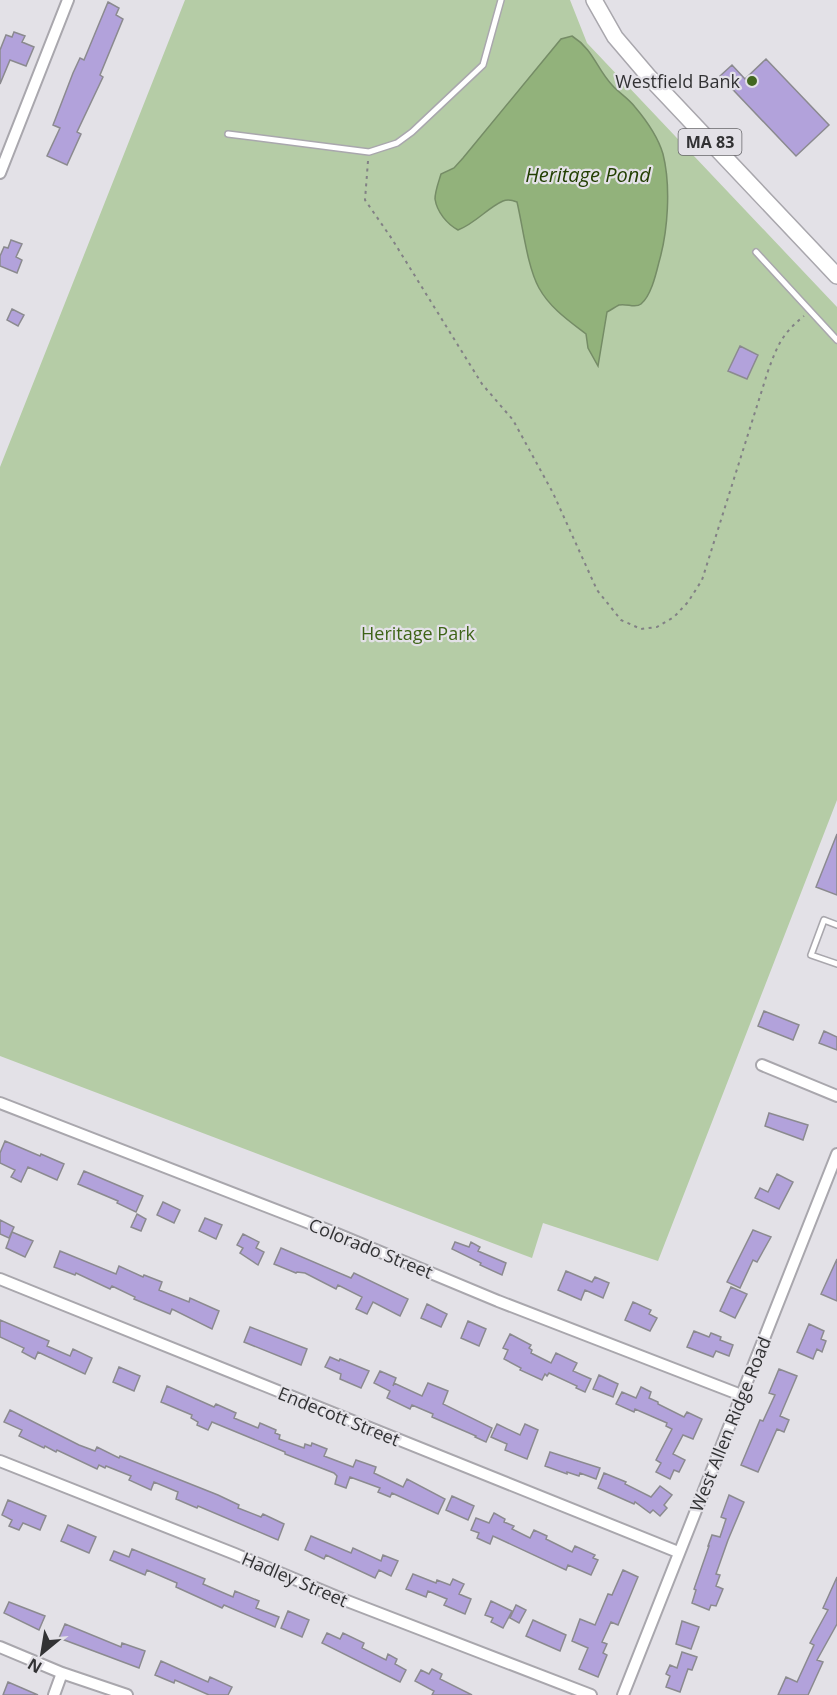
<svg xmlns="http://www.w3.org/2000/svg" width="837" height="1695" viewBox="0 0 837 1695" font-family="'Open Sans',sans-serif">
  <rect width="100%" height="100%" fill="#e3e1e7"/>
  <path fill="#b5cca6" d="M185,0H570L587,43L837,307V800L658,1261L543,1223L532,1258L0,1056V467Z"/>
  <path fill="#92b27b" stroke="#758c66" stroke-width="1.5" d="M572,36C594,50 596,68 612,85C619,93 628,98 635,107C646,120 658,137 663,154C671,186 668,231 659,262C656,274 651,296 641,304C635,309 627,303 619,305C615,307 611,310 607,312L598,366L588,348L586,334C569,321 550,308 539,288C527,266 523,227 517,202C512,200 508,199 503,201C487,208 476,223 458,230C447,224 437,212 435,199C435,191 439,181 441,174L454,168L463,158L561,39Z"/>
  <path fill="#b2a2db" stroke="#8b8a8f" stroke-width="1.5" d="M108,2L119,8L116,15L123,19L100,75L103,77L77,132L81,134L67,165L47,156L60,128L53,125L73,73L80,58L84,60Z
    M14,32L25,36L22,42L34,47L26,66L10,60L0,84V50L6,35L12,37Z
    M766,59L829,125L796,156L720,76L732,65L745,79Z
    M11,240L22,244L16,257L22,260L17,273L0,266V256L4,247L8,248Z
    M12,309L24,315L18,326L7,320Z
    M740,346L758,355L747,379L728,371Z
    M837,834V895L816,887Z
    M764,1011L799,1025L793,1040L758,1026Z
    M824,1031L837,1037V1050L819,1043Z
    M769,1113L808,1125L803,1140L765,1126Z
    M5,1141L40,1156L41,1154L64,1164L57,1180L28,1167L21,1182L11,1177L15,1170L0,1163V1153Z
    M84,1171L143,1196L136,1212L117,1203L118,1201L78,1184Z
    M777,1174L793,1182L779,1209L755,1198L760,1188L768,1192Z
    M163,1202L180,1210L174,1223L157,1215Z
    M137,1214L146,1219L141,1231L131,1227Z
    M205,1218L222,1225L216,1239L199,1231Z
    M0,1220L14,1227L9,1238L0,1234Z
    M753,1230L771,1237L757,1262L753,1260L740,1288L727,1282Z
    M12,1232L33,1241L25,1257L6,1248Z
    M243,1234L259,1242L256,1248L264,1252L258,1265L240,1253L243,1248L237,1245Z
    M455,1242L469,1247L471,1242L480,1247L478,1251L506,1263L502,1275L480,1265L481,1263L452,1249Z
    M281,1248L351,1278L354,1273L408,1299L400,1316L373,1302L367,1314L356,1309L362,1297L338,1285L336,1289L305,1273L297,1272L296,1273L274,1264Z
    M60,1251L116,1274L119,1266L143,1277L144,1275L162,1282L159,1290L189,1302L190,1298L219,1311L212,1329L172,1309L170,1314L134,1299L135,1297L112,1286L110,1289L76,1273L75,1275L54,1267Z
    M837,1259V1301L821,1294Z
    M566,1271L592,1282L595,1277L609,1283L603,1298L585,1290L581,1300L558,1290Z
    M731,1287L747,1294L735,1318L720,1311Z
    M633,1302L651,1310L649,1314L657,1318L650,1331L625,1320Z
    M427,1304L447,1314L441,1327L421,1318Z
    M0,1320L49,1341L47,1346L70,1356L73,1349L92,1358L85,1374L38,1352L35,1359L22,1352L24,1348L0,1337Z
    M468,1321L486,1329L479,1346L461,1338Z
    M809,1324L824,1331L821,1339L826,1341L822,1352L817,1349L813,1359L797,1352Z
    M250,1327L307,1349L301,1365L244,1342Z
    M694,1331L709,1337L711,1333L721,1337L720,1340L733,1345L729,1356L716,1351L713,1357L687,1347Z
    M510,1334L531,1345L529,1348L532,1350L531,1353L551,1363L556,1353L577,1363L573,1371L591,1379L585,1392L576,1388L577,1386L549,1373L547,1376L545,1374L542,1380L520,1370L521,1368L504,1359L508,1350L503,1348Z
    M330,1357L339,1361L340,1359L369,1371L361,1388L340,1379L341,1374L325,1367Z
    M119,1367L140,1376L134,1391L113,1382Z
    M779,1369L797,1376L780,1416L789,1420L784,1432L777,1429L758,1472L741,1465L760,1420L763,1421L775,1395L769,1393Z
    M380,1371L396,1378L393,1386L394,1383L422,1396L428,1383L448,1391L443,1404L492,1428L486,1442L475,1437L476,1436L432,1417L433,1414L412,1405L410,1409L387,1398L390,1391L374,1383Z
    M599,1375L618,1384L613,1397L593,1389Z
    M167,1386L214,1407L216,1404L236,1413L234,1418L258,1428L260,1423L276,1430L275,1433L280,1435L279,1439L304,1448L305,1444L311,1446L312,1443L327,1449L324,1456L353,1467L356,1460L376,1467L374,1473L403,1487L407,1479L445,1499L438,1514L392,1493L390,1497L378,1492L380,1488L350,1477L346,1488L335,1484L337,1476L334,1473L285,1454V1452L212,1422L208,1430L197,1425L198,1422L191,1418L192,1415L161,1402Z
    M641,1387L651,1392L649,1398L658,1402V1404L684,1417L687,1412L702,1419L693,1439L683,1435L673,1454L685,1460L679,1472L674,1470L670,1479L656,1472L661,1463L656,1460L672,1429L666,1426L667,1423L635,1409L634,1412L616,1404L622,1392L636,1398Z
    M10,1410L79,1445L95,1451L97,1447L119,1458L120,1456L218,1495L239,1505L238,1508L261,1517L263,1514L284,1524L278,1540L198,1506L197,1508L176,1499L178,1492L154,1482L151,1490L129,1480L131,1476L106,1466L105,1468L99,1465L97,1469L57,1450L56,1452L45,1446L44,1448L19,1436L22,1430L4,1422Z
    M497,1424L520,1435L525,1424L538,1430L527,1459L505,1450L507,1444L491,1437Z
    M550,1452L600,1468L596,1479L580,1473L579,1476L567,1472V1474L545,1466Z
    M604,1473L626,1482L625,1484L651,1497L660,1486L672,1495L664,1505L667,1508L660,1516L653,1510L650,1513L635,1502L634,1504L598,1488Z
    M729,1495L744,1502L728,1540L716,1574L720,1575L716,1586L723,1589L716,1606L711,1605L709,1610L692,1603L696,1590L694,1589L709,1546H708L712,1535L720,1537L726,1519L721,1517Z
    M452,1496L474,1506L468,1520L446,1510Z
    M8,1500L46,1516L40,1530L23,1523L19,1530L9,1526L12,1520L2,1515Z
    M494,1513L505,1519L504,1522L514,1526L512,1529L530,1538L534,1530L547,1536L546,1539L572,1552L575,1546L595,1555L593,1558L598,1560L591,1575L568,1565L566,1570L493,1536L490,1544L477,1538L479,1533L471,1530L476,1518L489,1523Z
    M68,1525L96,1537L89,1553L61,1541Z
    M311,1536L351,1553L353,1548L381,1561L383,1555L398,1561L391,1576L379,1570L375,1578L326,1555L324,1559L305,1550Z
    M132,1549L205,1579L203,1584L233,1597L235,1591L259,1601L256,1608L279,1617L275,1627L224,1605L222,1608L176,1587L177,1583L147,1570L145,1575L110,1560L114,1551L129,1557Z
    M623,1570L638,1577L618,1625L611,1622L602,1642L607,1644L603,1653L607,1655L598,1677L579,1669L588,1648L572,1641L580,1619L595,1625L608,1594L612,1595Z
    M413,1574L436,1583L437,1580L450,1585L453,1579L464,1584L459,1594L471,1599L465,1614L444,1605L447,1599L428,1591L426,1597L406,1589Z
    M837,1577V1624L817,1660L823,1662L808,1695H778L786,1677L797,1682L814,1645L810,1643L828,1610L823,1608Z
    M491,1601L512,1611L503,1628L491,1622L493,1618L485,1615Z
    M9,1602L45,1616L39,1630L4,1613Z
    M516,1605L526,1610L519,1623L510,1618Z
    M288,1611L309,1620L302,1637L281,1628Z
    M533,1620L566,1635L560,1651L526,1636Z
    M682,1621L699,1627L691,1649L676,1644Z
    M65,1624L121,1647L122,1643L145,1651L139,1668L59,1638Z
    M327,1633L340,1639L343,1633L364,1643L362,1648L386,1660L388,1654L397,1659L395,1664L406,1670L400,1682L322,1643Z
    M682,1652L697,1657L692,1670L688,1669L680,1692L666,1687L670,1676L666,1674L670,1665L677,1668Z
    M161,1661L208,1682L210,1677L232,1687L228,1695H209L175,1680L174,1683L155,1675Z
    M432,1669L442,1674L440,1679L472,1695H432L434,1691L415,1681L421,1670L429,1674Z
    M8,1682L38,1695H3Z"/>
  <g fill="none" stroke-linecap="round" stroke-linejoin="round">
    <defs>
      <path id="service" d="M228,134L369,152L397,143L412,132L483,65L501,0
        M756,252L837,340
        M837,925L824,920L811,955L837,964"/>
      <path id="minor" d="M0,173L68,0
        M762,1065L837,1096
        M0,1103L330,1231L498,1301L741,1395
        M0,1279L678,1552
        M0,1461L235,1554L342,1599L591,1695
        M0,1647L62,1673L127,1695
        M54,1695L62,1673
        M623,1695L837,1154"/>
      <path id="primary" d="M594,0L615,37L650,78L837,276"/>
    </defs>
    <use href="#service" stroke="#a9a7ad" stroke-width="8"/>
    <use href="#minor" stroke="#a9a7ad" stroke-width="14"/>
    <use href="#primary" stroke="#a9a7ad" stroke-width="18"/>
    <path stroke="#828185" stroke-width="2" stroke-dasharray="3 4.5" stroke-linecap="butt" d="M368,161L365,200L392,239L482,384L513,420L553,493L597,590L621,620L641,629L657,627L674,617L688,602L702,580L768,371C778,344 782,334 804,316"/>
    <use href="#service" stroke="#fff" stroke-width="5"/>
    <use href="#minor" stroke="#fff" stroke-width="10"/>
    <use href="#primary" stroke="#fff" stroke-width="15"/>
  </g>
  <circle fill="#426720" stroke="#e3e1e7" stroke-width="2" cx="752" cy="81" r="6"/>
  <g text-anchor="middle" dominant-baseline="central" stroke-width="4.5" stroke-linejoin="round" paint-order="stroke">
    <rect fill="#e3e1e7" stroke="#67666a" stroke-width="1.5" x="678.5" y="129" width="63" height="26" rx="4.5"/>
    <g font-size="16" font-weight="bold" fill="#323234">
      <text x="710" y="142">MA 83</text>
    </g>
    <g font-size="18" fill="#323234" stroke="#e3e1e7" text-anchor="end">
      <text x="740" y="81">Westfield Bank</text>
    </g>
    <g font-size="18" fill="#3e6417" stroke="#e3e1e7">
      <text x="418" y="633">Heritage Park</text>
    </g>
    <g font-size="18" fill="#323234" stroke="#e3e1e7">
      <text transform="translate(371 1248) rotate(22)">Colorado Street</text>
      <text transform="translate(339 1416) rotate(22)">Endecott Street</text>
      <text transform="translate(730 1424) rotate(-68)">West Allen Ridge Road</text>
      <text transform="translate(295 1579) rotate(23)">Hadley Street</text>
    </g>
    <g font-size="20" font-style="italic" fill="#223f02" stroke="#e3e1e7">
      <text x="588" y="174">Heritage Pond</text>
    </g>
  </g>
  <g transform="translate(42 1653) rotate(210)" stroke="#e3e1e7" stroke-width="4.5" paint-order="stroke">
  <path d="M0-4.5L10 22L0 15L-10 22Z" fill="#323234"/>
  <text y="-9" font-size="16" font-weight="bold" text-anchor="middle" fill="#323234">N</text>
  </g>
</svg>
